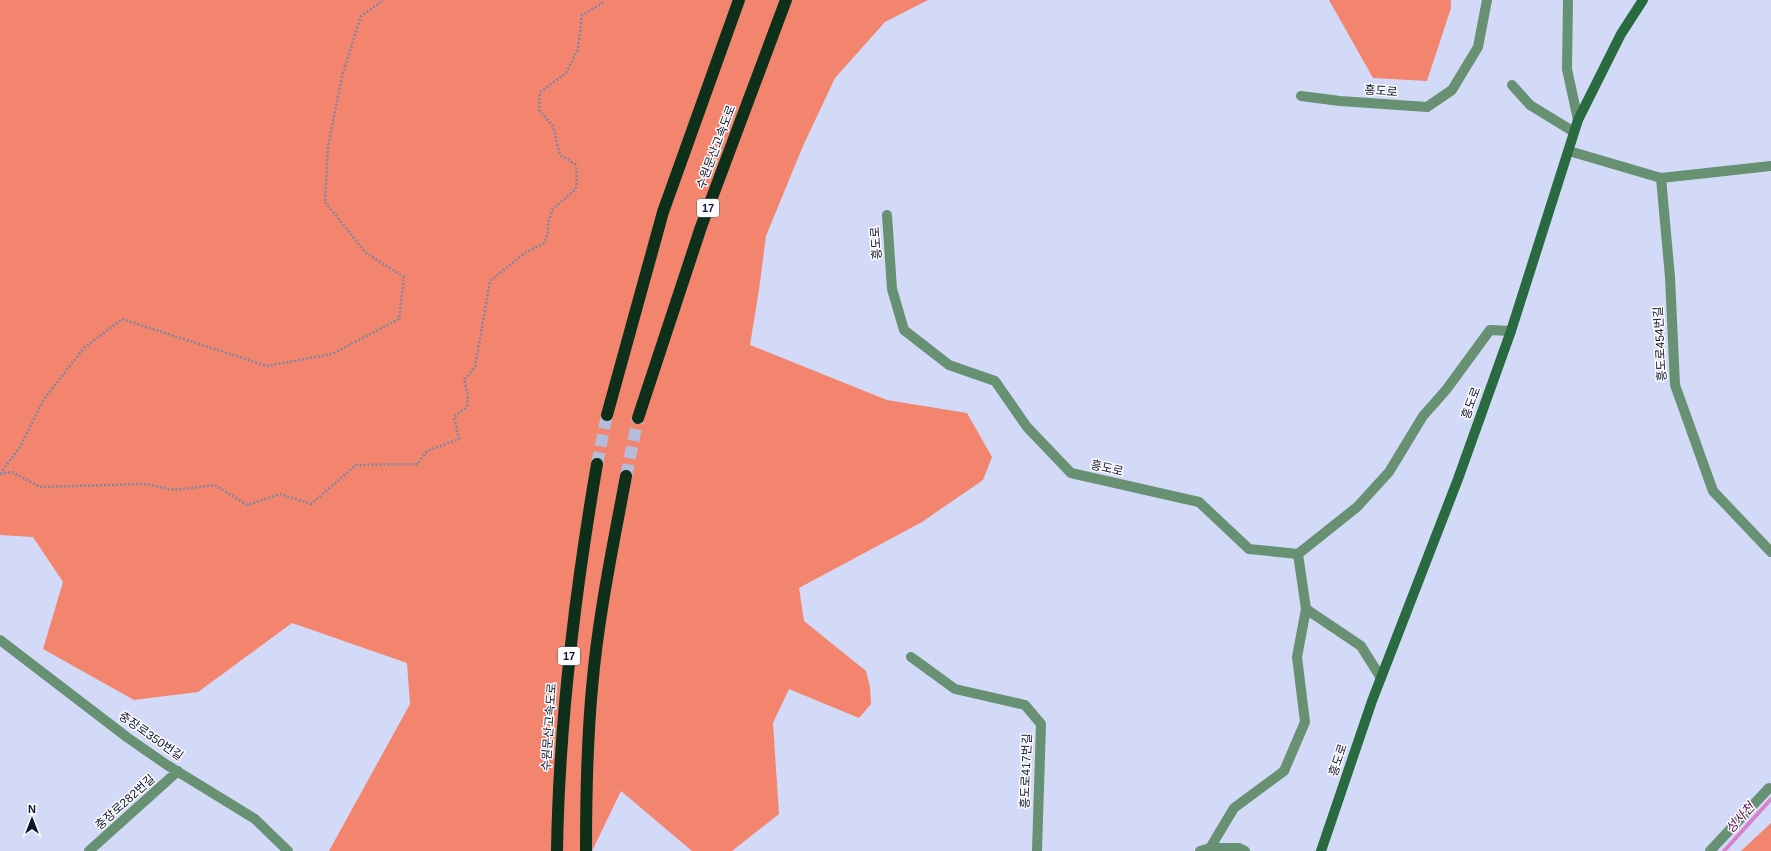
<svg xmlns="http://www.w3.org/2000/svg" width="1771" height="851" viewBox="0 0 1771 851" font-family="Arial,'Noto Sans KR',sans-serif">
  <rect width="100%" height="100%" fill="#d2daf8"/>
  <path fill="#f3856f" d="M0,0H928L885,22L835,78L803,146L766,236L759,290L750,345L887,400L967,413L992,457L983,480L922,522L799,588L804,621L866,671L870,687L871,704L859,718L789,689L773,723L779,814L732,851H692L621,791L592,851H329L410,704L407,663L292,623L198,692L134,700L43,649L63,582L33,537L0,535Z
    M1329,0H1451V8L1427,81L1373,78Z
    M1771,823V851H1741Z"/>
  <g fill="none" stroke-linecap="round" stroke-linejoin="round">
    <path stroke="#d782ca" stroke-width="4" d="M1724,851L1771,799"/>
    <path stroke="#b5bcda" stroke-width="12" stroke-dasharray="12 6" stroke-linecap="butt" d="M597,464L607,415
      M626,476L638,418"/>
    <path stroke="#7f86a2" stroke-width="2.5" stroke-dasharray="2 2" stroke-linecap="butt" d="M0,474L12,472L40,487L145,484L174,490L215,485L247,505L281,494L311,504L356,465L418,464L427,451L459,439L454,417L467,407L468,395L464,380L475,367L490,281L526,252L543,244L548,234V222L553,209L576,189L577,174L575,164L560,155L553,126L539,110L540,92L566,73L578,49L582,15L601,4L604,0
      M0,474L20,447L44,399L84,348L122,319L267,366L332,354L399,319L404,277L366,253L325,202L328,146L342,76L361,16L384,0"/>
    <path stroke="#689072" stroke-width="10" d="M1568,0L1567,69L1578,120
      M1512,85L1530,105L1574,132
      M1301,96L1340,101L1427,107L1452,90L1478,47L1487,0
      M1569,151L1661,178L1771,166
      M1661,178L1670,277L1675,385L1713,491L1771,552
      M887,215L892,289L904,330L949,365L995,381L1027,427L1071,473L1199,502L1249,549L1298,554L1306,609L1297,657L1305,722L1284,771L1234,808L1210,848L1200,851
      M1298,554L1357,507L1389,472L1423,416L1446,390L1490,330L1511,331
      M1306,609L1361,646L1381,678
      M0,640L128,738L167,765L255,819L288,851
      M911,657L955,689L1025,705L1041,724L1037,851
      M1210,848H1239L1245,851
      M89,851L178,771
      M1710,851L1769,788"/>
    <path stroke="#2a6a41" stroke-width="10" d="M1321,851L1372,701L1458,479L1511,331L1578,120L1621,34L1643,0"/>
    <path stroke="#0e2f1a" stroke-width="12" d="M607,415L663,212L739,0
      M638,418L701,227L786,0
      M557,851C559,720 575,592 597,464
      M586,851C586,797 587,742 592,688C598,617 613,546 626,476"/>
  </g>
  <g text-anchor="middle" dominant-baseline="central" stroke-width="3" stroke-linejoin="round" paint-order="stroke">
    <g fill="#fcfcfc" stroke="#565a6c" stroke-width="1">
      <rect x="697" y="199" width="22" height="18" rx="3"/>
      <rect x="558" y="647" width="22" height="18" rx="3"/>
    </g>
    <g font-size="11" font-weight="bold" fill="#0f142e">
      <text x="708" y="208">17</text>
      <text x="569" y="656">17</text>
    </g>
    <g font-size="12" fill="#0f142e" stroke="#fcfcfc">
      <text transform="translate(1381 91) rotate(4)">흥도로</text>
      <text transform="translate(716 147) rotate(-69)">수원문산고속도로</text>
      <text transform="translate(876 243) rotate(-94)">흥도로</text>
      <text transform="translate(1660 344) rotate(-93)">흥도로454번길</text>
      <text transform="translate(1471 403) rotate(-70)">흥도로</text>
      <text transform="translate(1107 468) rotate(13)">흥도로</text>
      <text transform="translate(549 727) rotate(-86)">수원문산고속도로</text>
      <text transform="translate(151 736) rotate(35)">충장로350번길</text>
      <text transform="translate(1338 760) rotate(-71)">흥도로</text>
      <text transform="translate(1026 771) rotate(-88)">흥도로417번길</text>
      <text transform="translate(125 802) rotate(-42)">충장로282번길</text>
    </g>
    <g font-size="13" font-style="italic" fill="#5a0c53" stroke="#fcfcfc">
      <text transform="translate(1740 818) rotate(-48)">성사천</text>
    </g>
  </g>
  <g transform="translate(32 819)" stroke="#fcfcfc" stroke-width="3" paint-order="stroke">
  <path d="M0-3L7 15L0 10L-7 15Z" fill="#0f142e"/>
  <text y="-6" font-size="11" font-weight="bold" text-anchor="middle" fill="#0f142e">N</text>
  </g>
</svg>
